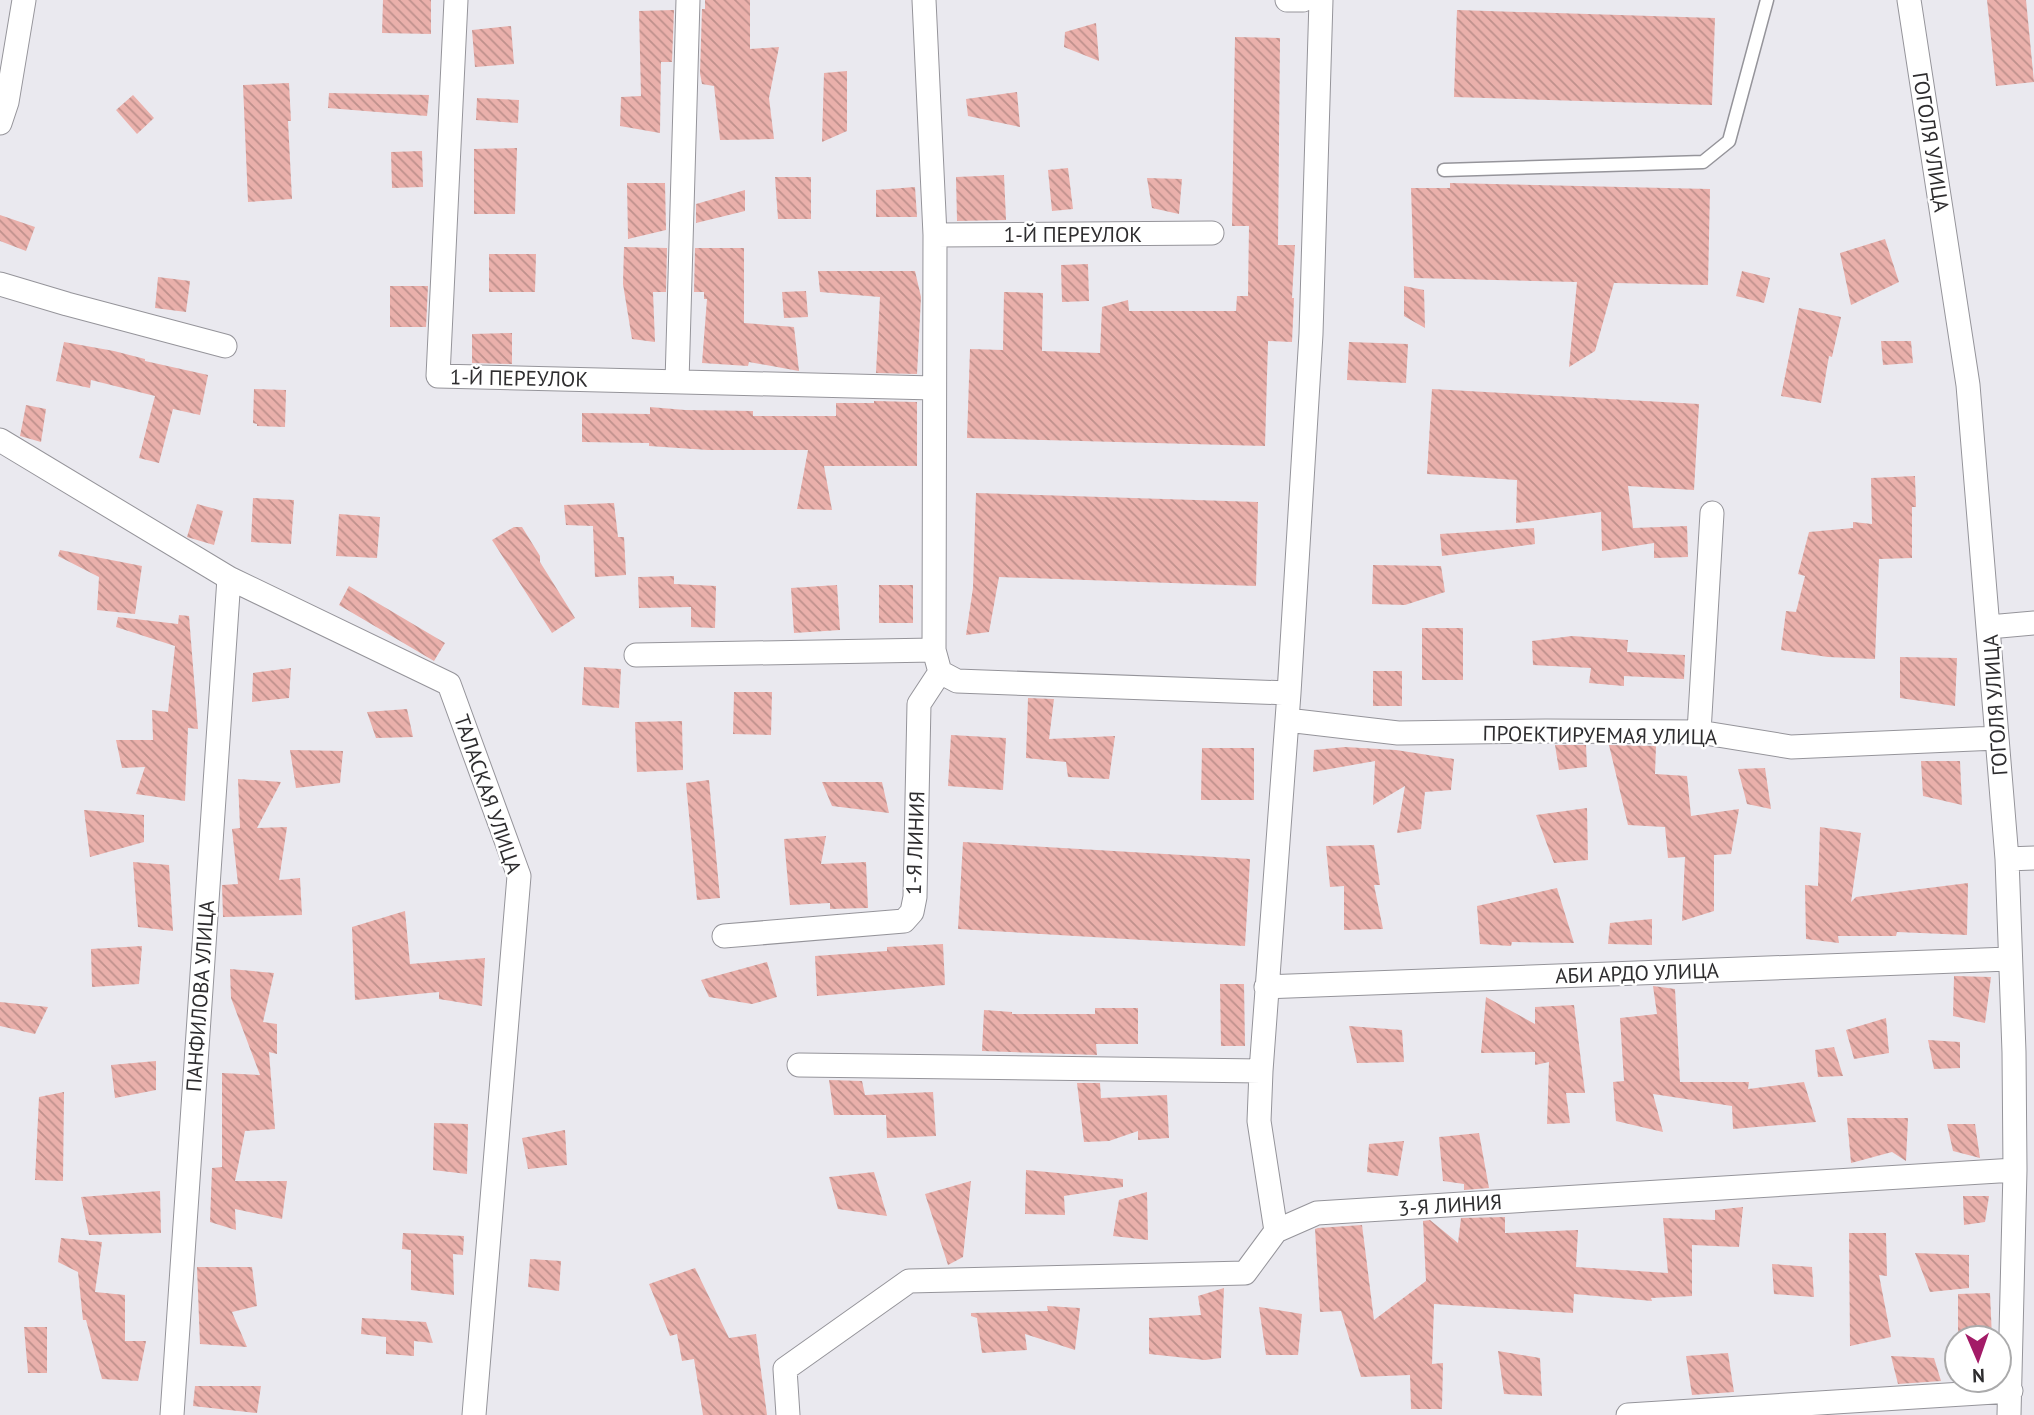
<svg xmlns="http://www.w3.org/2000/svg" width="2034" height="1415" viewBox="0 0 2034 1415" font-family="'PT Sans',sans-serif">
  <defs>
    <pattern id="building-back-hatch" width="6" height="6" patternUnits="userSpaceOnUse" patternTransform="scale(1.75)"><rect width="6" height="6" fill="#eab0ab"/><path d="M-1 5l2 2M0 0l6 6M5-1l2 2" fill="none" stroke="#be908c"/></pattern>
  </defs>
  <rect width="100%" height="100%" fill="#eae9ef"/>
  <path fill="url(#building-back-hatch)" d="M383,0H431V34L382,33Z
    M705,0H750V49L779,47L769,98L774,139L720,140L714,86L702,84L700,73L702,9H705Z
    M1987,0H2026L2034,82L1996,86Z
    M674,10L672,62H661L660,133L620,126L621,97L641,96L639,11Z
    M1457,10L1715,18L1712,105L1454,97Z
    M1096,23L1099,61L1064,47L1065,32Z
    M511,26L514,64L475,67L472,30Z
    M1235,37L1280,38L1278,245H1295L1292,298H1294L1292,342L1268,341L1265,446L967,438L970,349L1003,350L1004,292L1043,293L1042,351L1100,353L1102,307L1128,300L1129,311H1236L1237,296H1248L1249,226H1232Z
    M847,71V131L822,142L824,73Z
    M289,83L291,121H288L292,199L248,202L243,85Z
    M1017,92L1020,127L968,116L966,99Z
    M329,93L429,95L427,116L328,108Z
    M133,95L154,118L137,134L116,110Z
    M477,98L519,100L518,123L476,120Z
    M517,148L515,214H474V149Z
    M422,151L423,187L392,188L391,152Z
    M1068,168L1073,209L1052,211L1048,170Z
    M1004,175L1006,220L957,221L956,177Z
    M775,177H811V219H778Z
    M1147,178L1182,179L1179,214L1152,208Z
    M627,183H665L666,230L628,239Z
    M1450,183L1710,189L1708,285L1614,283L1595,351L1569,367L1577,282L1414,278L1411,188H1450Z
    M915,187L917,217H876V190Z
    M745,190V211L696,223V204Z
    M0,215L35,227L26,251L0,241Z
    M1885,239L1899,282L1851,305L1840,253Z
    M624,247L667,248L666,292H653L655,342L632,339L623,284Z
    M695,248H744V323L794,327L799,371L749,362L748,366L702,363L707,299H704V292H694Z
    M489,254H536L535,292H489Z
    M1088,264L1089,301L1062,302L1061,265Z
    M818,271H915L921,297L917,374L876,373L880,297L820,292Z
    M1742,271L1770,278L1764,303L1736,296Z
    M158,277L190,281L186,312L155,308Z
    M390,286H428L426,327H390Z
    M1404,286L1424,290L1425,328L1404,316Z
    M806,291L808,317L784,318L782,292Z
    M1799,308L1841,317L1832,357L1829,356L1821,403L1781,396Z
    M512,333V364L472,363V334Z
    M1881,341H1911L1913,363L1883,365Z
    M64,342L114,351L145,359V361L208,375L200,415L173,409L159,463L139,458L155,396L91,380L90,388L56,381Z
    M1349,342L1408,344L1406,383L1347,380Z
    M254,389L286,390L285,427L257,426V424L253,423Z
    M1432,389L1699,404L1694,490L1628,486L1633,528L1687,526L1688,557L1654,558V543L1602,551L1601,512L1516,523L1517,480L1427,474Z
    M874,401L917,402V466H824L832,510L797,509L808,450H708L649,446V443L582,442V413L650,414V407L685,410L753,411V416H836V403H874Z
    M26,405L46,409L41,442L20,436Z
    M1915,476L1916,507H1912V558L1879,559L1875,659L1828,657L1781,650L1786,611L1796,612L1805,576L1798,574L1809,532L1853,528V522L1872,524L1871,478Z
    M976,493L1258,502L1256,586L999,577L989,632L966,635L973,588Z
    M253,498L294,500L291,544L251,542Z
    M614,503L618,537H624L626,575L595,577L593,526L566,525L564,505Z
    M197,504L223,511L214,545L187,537Z
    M339,514L380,517L377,558L336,556Z
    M514,527H522L540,556V562L575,618L552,633L492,540Z
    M1534,528L1535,544L1442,556L1440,534Z
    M60,550L142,566L135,614L97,610L99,577L58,556Z
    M1373,565L1441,566L1445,592L1405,605L1372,604Z
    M674,576V584L716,586L715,628L691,627V607L639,608L638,577Z
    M837,585L840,630L794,633L791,588Z
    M879,585H913V623H879Z
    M349,586L445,643L434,661L339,605Z
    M179,615L189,616L198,729L188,728L185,801L136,794L145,767L122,768L116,740H153L152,710L168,712L175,646L116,627L118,617L178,624Z
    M1422,628H1463V680H1422Z
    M1572,636L1628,640L1627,652L1685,655L1684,679L1624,676V686L1589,683L1591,668L1533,665L1532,641Z
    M1900,657L1957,658L1955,706L1900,698Z
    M584,667L621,669L619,708L582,705Z
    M291,668L289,698L252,702L253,673Z
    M1373,671H1402V706H1373Z
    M734,692H772L771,735L733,734Z
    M1028,698L1054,699L1049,739L1115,736L1109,779L1068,777L1066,762L1026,758Z
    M407,709L413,737L376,738L367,712Z
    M682,721L683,770L637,772L635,722Z
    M951,735L1006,738L1003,790L948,786Z
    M1555,745H1586L1587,767L1559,770Z
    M1609,745L1656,746L1655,774L1687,776L1691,816L1739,809L1731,854L1714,855V911L1682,921L1685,857L1668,858L1665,827L1628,825Z
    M1345,747L1396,750L1454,759L1451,790L1425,792L1421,829L1397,833L1405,786L1373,805L1375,761L1313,772L1314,750Z
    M1202,748H1254V800H1201Z
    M290,750L343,751L340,783L296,788Z
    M1921,761H1960L1962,805L1923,796Z
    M1765,768L1771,809L1747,804L1738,769Z
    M238,779L281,782L257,828L287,827L279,880L300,878L302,915L223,917L222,885L238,884L232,829L240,828Z
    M709,780L720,898L697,900L686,783Z
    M822,782H882L889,813L832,806Z
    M1587,808L1588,860L1554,863L1536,815Z
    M84,810L144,815V842L90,857Z
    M1820,827L1861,833L1851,902L1856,897L1968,883L1967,935L1897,932L1896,936H1838L1839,943L1806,939L1805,885L1818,886Z
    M826,836L821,864L866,862L868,908L830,909V903L790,905L784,839Z
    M963,842L1250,859L1245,946L958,929Z
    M1374,845L1380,885H1374L1383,929L1344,930V886L1330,887L1326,846Z
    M133,862L169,865L173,931L138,927Z
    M1557,888L1574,943L1512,942L1511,946L1480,944L1477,906Z
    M405,911L410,964L485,958L482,1006L439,999V992L355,1000L352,927Z
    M1652,919V945L1608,944L1610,923Z
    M943,944L945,985L817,996L815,956L887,951V947Z
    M142,946L139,984L92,987L91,949Z
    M767,962L777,997L752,1004L709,997L701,980Z
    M230,969L274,973L263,1022L277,1024V1054L269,1052L275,1129L245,1131L235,1181H287L282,1219L235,1209L236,1230L210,1222L212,1168L222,1167V1073L260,1075L231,998Z
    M1954,976L1991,977L1985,1023L1953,1016Z
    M1220,984H1244L1245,1046H1221Z
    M1653,986L1675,989L1680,1082H1749L1748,1089L1804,1082L1816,1122L1733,1129L1732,1106L1653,1094L1663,1132L1616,1121L1613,1082L1624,1081L1620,1018L1657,1014Z
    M1486,997L1535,1024V1007L1574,1005L1585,1093H1566L1570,1123L1547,1124L1549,1062L1535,1065V1052L1481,1053Z
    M0,1002L48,1007L35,1034L0,1026Z
    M1095,1008H1138V1044H1096L1097,1055L982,1051L984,1010L1012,1012V1014H1095Z
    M1886,1018L1889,1053L1854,1059L1846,1030Z
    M1349,1026L1402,1030L1404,1062L1357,1063Z
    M1928,1040L1960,1042V1068L1934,1069Z
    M1834,1047L1843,1076L1818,1077L1815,1050Z
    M156,1061V1090L115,1098L111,1065Z
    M829,1080L862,1081L865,1095L933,1092L936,1136L887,1138L886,1115H834Z
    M1077,1083H1100L1101,1098L1167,1095L1169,1138L1138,1140V1131L1109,1141L1084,1142Z
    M64,1092L63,1181L35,1180L39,1097Z
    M1847,1118H1908L1906,1161L1892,1152L1851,1163Z
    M434,1123L468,1124L467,1174L433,1170Z
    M1947,1124H1975L1980,1158L1953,1151Z
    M565,1130L567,1165L528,1169L522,1138Z
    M1479,1133L1489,1188L1464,1190V1184L1443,1181L1439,1137Z
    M1404,1141L1398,1176L1367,1172L1369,1144Z
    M1026,1170L1123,1179V1187L1064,1196L1065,1215L1025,1214Z
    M874,1172L887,1216L838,1209L829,1177Z
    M971,1181L963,1257L948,1265L925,1194Z
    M160,1191L161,1233L89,1235L81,1197Z
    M1147,1192L1148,1240L1113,1236L1119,1200Z
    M1963,1196H1989L1985,1222L1964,1225Z
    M1743,1207L1739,1247L1692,1245V1296L1651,1298L1652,1301L1574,1294L1573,1313L1434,1304L1432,1364L1443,1363L1442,1409H1411L1410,1375L1361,1377L1341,1311L1320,1312L1315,1229L1318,1228L1362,1225L1374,1320L1426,1281L1423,1221L1430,1220L1458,1243L1461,1218L1505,1217V1233L1578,1230L1576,1267L1668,1273L1663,1218L1715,1220V1210Z
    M403,1233L464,1236L463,1255L453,1254L454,1295L411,1290V1250L402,1249Z
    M1849,1233H1886L1887,1276L1879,1275L1891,1337L1850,1346Z
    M61,1238L102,1242L95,1292L125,1295V1341H146L138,1381L102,1379L86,1320H83L78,1272L58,1262Z
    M1915,1253L1969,1255V1288L1930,1292Z
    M530,1259L561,1261L559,1291L528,1287Z
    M1772,1264L1812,1267L1814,1297L1774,1294Z
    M197,1267H252L257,1306L232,1312L247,1347L200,1344Z
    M695,1268L729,1338L756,1334L767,1415H703L694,1359L682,1361L677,1334L670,1336L649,1284Z
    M1224,1288L1221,1358L1205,1360L1149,1354V1318L1201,1315L1198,1296Z
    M1990,1293L1992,1338H1958V1294Z
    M1047,1306L1080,1308L1075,1350L1025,1334L1027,1350L982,1353L977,1318L971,1316V1313L1048,1311Z
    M1259,1307L1302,1314L1298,1355H1266Z
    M362,1318L426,1322L433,1343L414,1341V1356L386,1354V1337L361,1334Z
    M24,1327H47V1373H28Z
    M1498,1351L1540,1358L1542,1396L1504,1394Z
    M1728,1353L1734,1392L1692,1395L1686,1356Z
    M1891,1356L1934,1358L1941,1381L1898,1384Z
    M195,1386H261L257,1413L193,1406Z"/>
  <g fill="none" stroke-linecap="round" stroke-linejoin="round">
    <defs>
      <path id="lane" d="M1444,170L1703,162L1729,141L1767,0"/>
      <path id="street" d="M456,0L438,376L934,388
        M924,0L935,235L934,650L940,672L957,681L1289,693
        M1287,0H1303
        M1909,0L1968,385L2007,859L2014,1052L2015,1170L2009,1415
        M0,123L7,102L24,0
        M935,235L1212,233
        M0,284L67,304L225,346
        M677,382L688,0
        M0,440L229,578L449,684L519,876L474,1415
        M1989,627L2034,623
        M636,655L934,650
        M1287,720L1398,733L1546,731L1699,732L1791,747L1997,738
        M1699,732L1712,513
        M2007,859L2034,858
        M724,936L904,921L912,912L915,897L919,704L940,672
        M1266,987L2009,959
        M799,1065L1261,1071
        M1276,1231L1259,1121L1261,1071L1289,693L1311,334L1321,0
        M172,1415L229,578
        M788,1415L785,1369L909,1281L1245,1273L1276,1231L1317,1213L2015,1170
        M1628,1415L2011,1391"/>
    </defs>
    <use href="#lane" stroke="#95949a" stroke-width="15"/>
    <use href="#street" stroke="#95949a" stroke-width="25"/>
    <use href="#lane" stroke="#fff" stroke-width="12"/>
    <use href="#street" stroke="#fff" stroke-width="23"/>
  </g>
  <g text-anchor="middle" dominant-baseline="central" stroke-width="5" stroke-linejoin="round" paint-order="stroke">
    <g font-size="21" fill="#2e2d2f" stroke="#fff">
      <text transform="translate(1931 142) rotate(81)">ГОГОЛЯ УЛИЦА</text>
      <text x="1073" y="234">1-Й ПЕРЕУЛОК</text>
      <text transform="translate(519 378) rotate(1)">1-Й ПЕРЕУЛОК</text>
      <text transform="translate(1995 705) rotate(-94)">ГОГОЛЯ УЛИЦА</text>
      <text transform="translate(1600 735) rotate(1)">ПРОЕКТИРУЕМАЯ УЛИЦА</text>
      <text transform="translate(488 794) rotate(71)">ТАЛАСКАЯ УЛИЦА</text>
      <text transform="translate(915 843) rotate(-88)">1-Я ЛИНИЯ</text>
      <text transform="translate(1637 973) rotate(-2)">АБИ АРДО УЛИЦА</text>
      <text transform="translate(200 996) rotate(-86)">ПАНФИЛОВА УЛИЦА</text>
      <text transform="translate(1450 1205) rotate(-4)">3-Я ЛИНИЯ</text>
    </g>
  </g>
  <g transform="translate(1978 1359) rotate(178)"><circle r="33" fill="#ffffff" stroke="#ababac" stroke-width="2"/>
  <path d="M0-5L12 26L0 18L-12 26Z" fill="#a31b67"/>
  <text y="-10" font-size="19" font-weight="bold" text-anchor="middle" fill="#2e2d2f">N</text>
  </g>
</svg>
